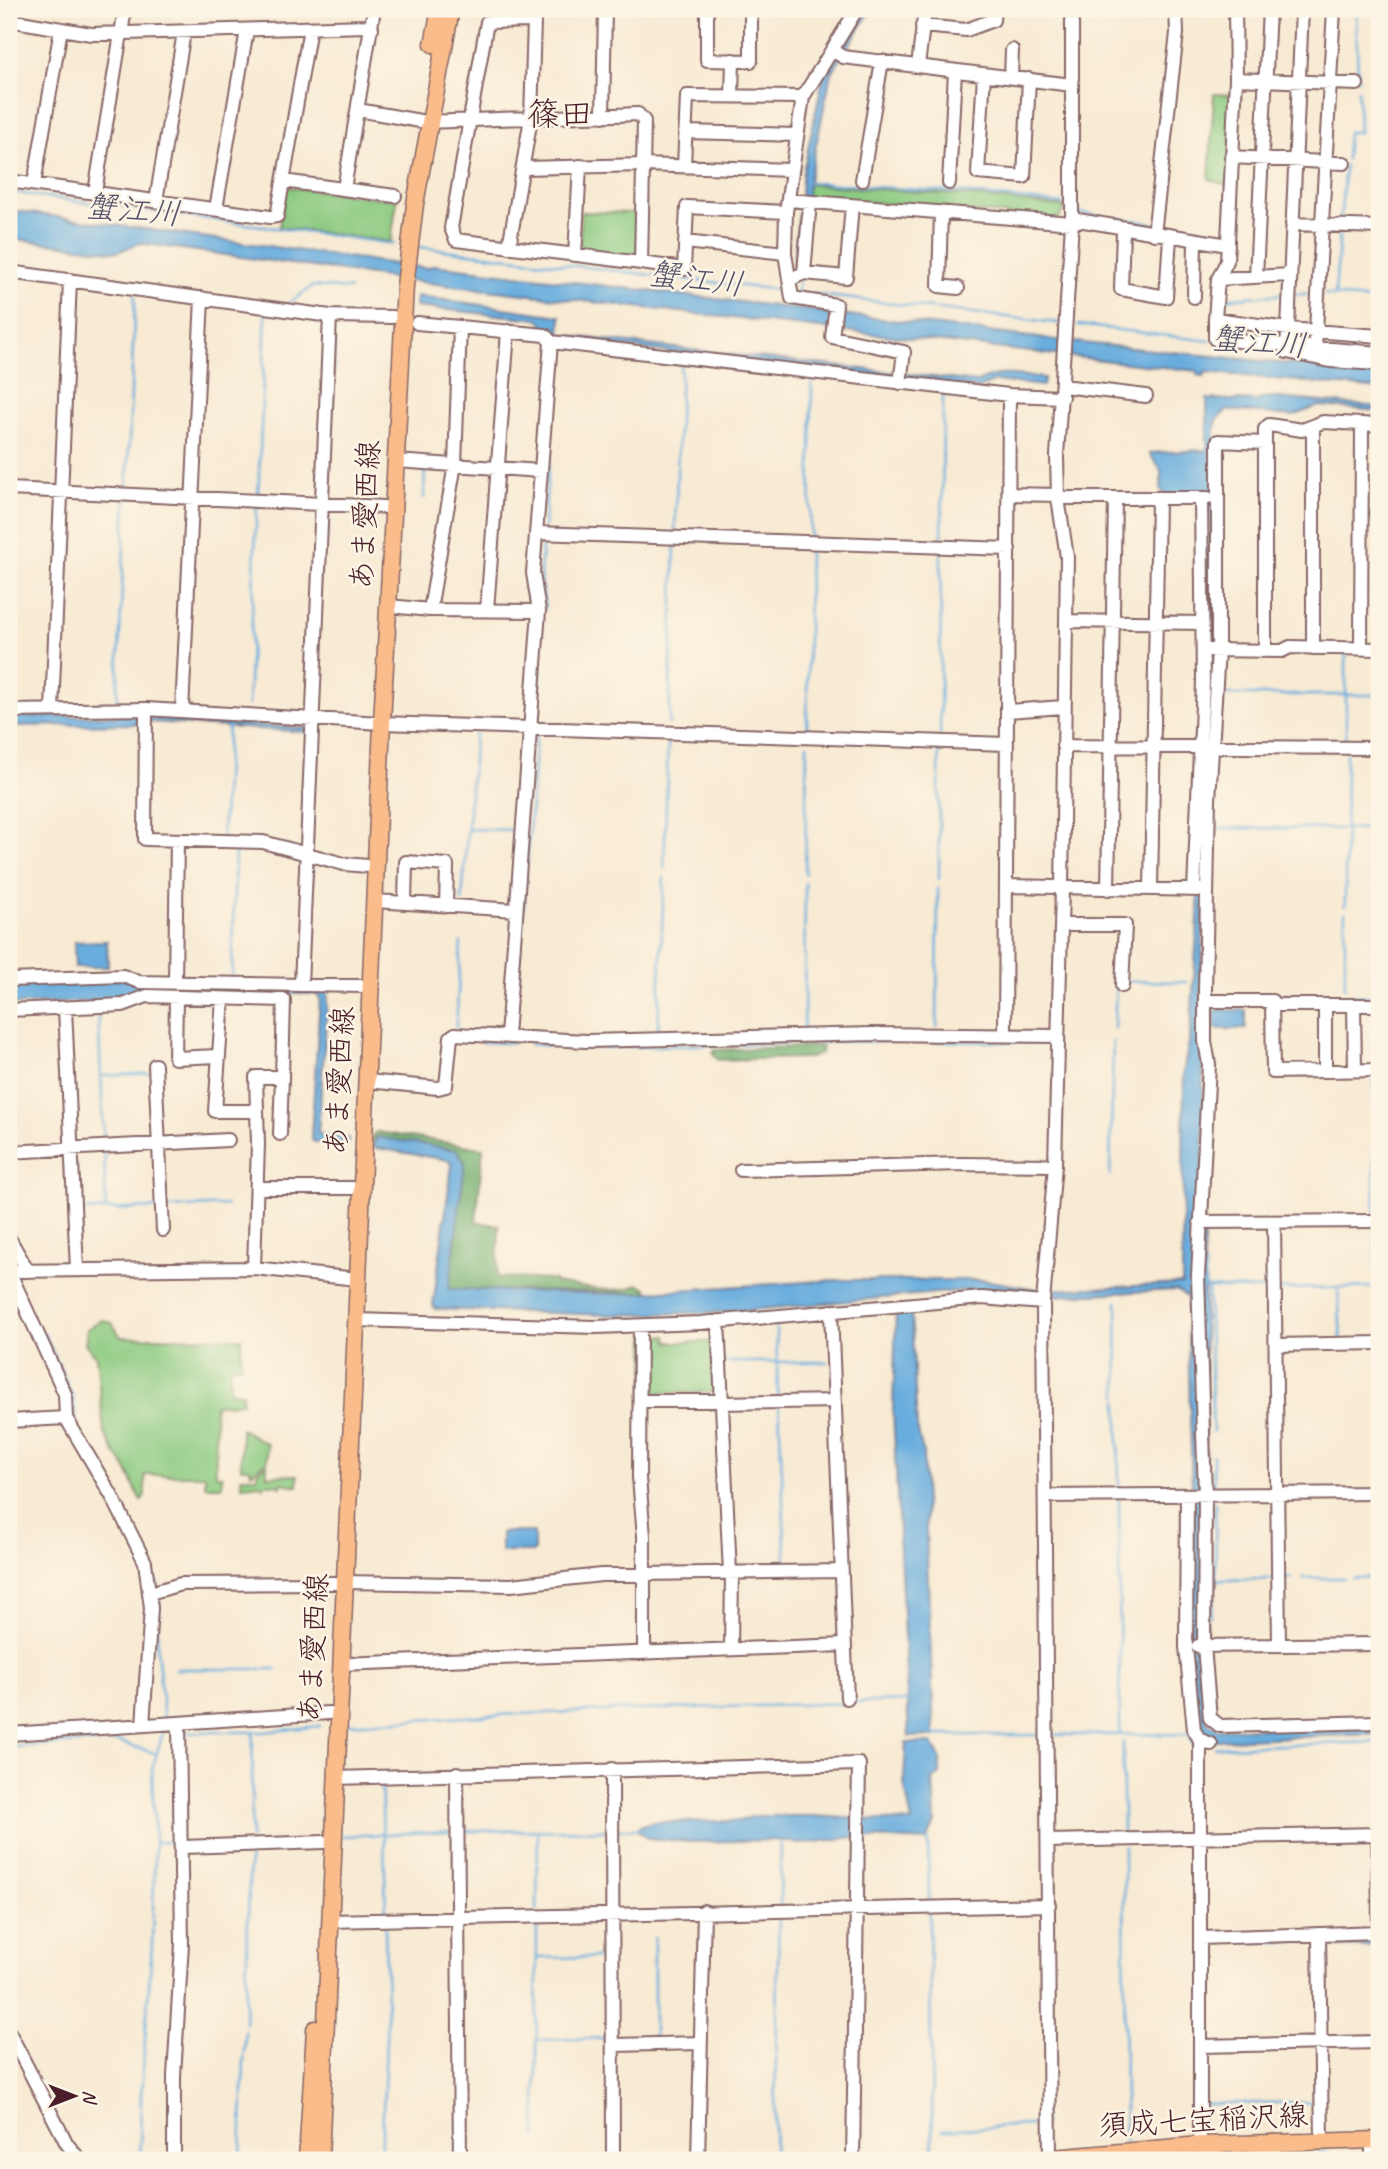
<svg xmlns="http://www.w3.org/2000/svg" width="1388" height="2169" viewBox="0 0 1388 2169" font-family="Caveat,'Klee One',sans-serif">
  <rect width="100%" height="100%" fill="#fcf5e5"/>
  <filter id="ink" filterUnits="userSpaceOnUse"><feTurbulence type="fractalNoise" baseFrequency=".0143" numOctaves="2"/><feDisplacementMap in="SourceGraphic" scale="14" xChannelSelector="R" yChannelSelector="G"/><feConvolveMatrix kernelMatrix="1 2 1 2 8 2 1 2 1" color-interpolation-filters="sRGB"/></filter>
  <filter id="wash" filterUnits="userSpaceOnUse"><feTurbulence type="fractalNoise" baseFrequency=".00686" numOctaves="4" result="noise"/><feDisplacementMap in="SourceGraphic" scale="28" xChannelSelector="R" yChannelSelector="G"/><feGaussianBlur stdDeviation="1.57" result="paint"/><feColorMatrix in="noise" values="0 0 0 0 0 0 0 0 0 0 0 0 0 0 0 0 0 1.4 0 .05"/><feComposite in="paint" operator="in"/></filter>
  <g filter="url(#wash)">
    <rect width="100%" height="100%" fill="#f8ead3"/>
    <path fill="#8dcb82" stroke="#6c7556" stroke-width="2" d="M1214,94L1232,95L1229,186L1209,179Z
      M808,184L972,196L1066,207L1058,219L806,197Z
      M287,187L397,200L391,242L279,227Z
      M581,212L639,213L638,255L634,258L580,250Z
      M102,1320L112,1323L121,1337L241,1338V1366H230V1392L242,1393V1403L215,1404L216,1475L222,1476V1486H205V1475H145V1495L141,1501L126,1468L113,1450L104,1431L96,1356L85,1344L87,1329Z
      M645,1336H667L668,1342H716L717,1392L646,1393Z
      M241,1429L267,1444V1461L251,1473L250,1468H241Z
      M267,1464V1476L298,1475V1486L281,1483V1487L277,1484H264V1487L260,1484L242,1486L241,1477H257V1472Z"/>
    <path fill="#72af70" stroke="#5e674e" stroke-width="2" d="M822,1046L821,1053L811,1058L718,1060L713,1053L714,1050Z
      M377,1132L483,1148L476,1222L499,1225L497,1277L553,1280L556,1283C575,1286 623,1296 637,1284L647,1288V1293L448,1289L465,1162L378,1137L372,1141L373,1134Z"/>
    <path fill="#69adde" stroke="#5a6684" stroke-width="2" d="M865,9H872L831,74L808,184L799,266L793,270L803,172L824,73Z
      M9,210L410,266L427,268L434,265L1064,341L1379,373V389L1205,372V376L1197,375V371L444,285L139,243L118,252L9,238Z
      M416,296L561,316L560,335L977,382C1000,370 1017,375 1044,378L1043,386L995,381L979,388L554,339L539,319L416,307Z
      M1266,397L1379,407V411L1319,406L1293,416L1227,410L1217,419L1215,427L1214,647L1199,1037L1203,1072L1207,1722L1217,1729L1379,1726V1734L1216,1740L1206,1738L1197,1728L1190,1652L1192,1492L1187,1297L1176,1290L1049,1296L969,1290L729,1312L609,1315L435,1309L433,1306L452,1164L448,1160L376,1148L372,1145L378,1137L457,1150L465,1163L449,1289L617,1294L835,1280H983L1043,1290L1182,1284L1184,1068L1190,1037L1198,917L1205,496H1167L1161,490V470L1149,453L1207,450V399L1258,401Z
      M139,715L140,724L9,726V717Z
      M149,718L306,728V732L149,722Z
      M107,941L108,967H75L74,942Z
      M121,979L322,989L328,993L318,1134L348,1138V1143L314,1142L311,1138L320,998L315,994H136L117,1000L9,1005V984Z
      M1215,1010H1246V1029H1215Z
      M911,1309L917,1427L923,1453L934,1736L909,1737L893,1410L896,1310Z
      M501,1532H534V1552H501Z
      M906,1743H932L940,1758V1774L933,1779L935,1823L927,1841L855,1837L799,1844L781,1840L689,1842L648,1838L638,1831L640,1826L651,1822L739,1821L755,1816H813L912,1822L904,1783Z
      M1324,1936H1379V1946L1326,1947Z"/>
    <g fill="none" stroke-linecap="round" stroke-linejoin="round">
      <path stroke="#69adde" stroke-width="2.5" d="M1356,9L1358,79
        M1346,159L1348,132H1359L1358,89
        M808,182L966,193L1062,204
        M9,192L394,244
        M1080,213L1152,223
        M1340,222L1345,165
        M1158,224L1207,230
        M419,247L786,291
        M9,266L85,276
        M797,293L799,280
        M801,293L1059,323
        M1294,294H1315
        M1324,294L1379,301
        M1335,294L1340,231
        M1221,299L1286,294
        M286,305L313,286L350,289
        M1078,325L1210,341
        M127,491L135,295
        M258,497L266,313
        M328,497L335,343
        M424,498L425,467
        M544,528L557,351
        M675,533L681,363
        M327,538L328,510
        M810,538L812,378
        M543,539L540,572L545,609
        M942,543L943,395
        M1222,695H1379
        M117,701L126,498
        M248,705L257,504
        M537,718L541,672
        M669,724L675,542
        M807,729L809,547
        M940,734L941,553
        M1346,744V653
        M1214,828L1379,829
        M468,829L516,830
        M222,836L228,725
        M527,863L536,736
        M664,869L668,741
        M805,874L807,745
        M939,879V750
        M462,901L475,733
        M1345,906L1346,753
        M308,960L313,862
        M232,978L235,849
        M1128,981L1187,982
        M1345,987V912
        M1274,995L1379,996
        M98,1010L104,1143
        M937,1027L938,888
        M456,1028L461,942
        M804,1029L805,883
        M1114,1029L1116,987
        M514,1031L526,873
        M658,1033L664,878
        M482,1042L513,1043
        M530,1044L586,1048L867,1041L1051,1042
        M1374,1075L1375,1216
        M101,1076L153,1073
        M104,1151L106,1210
        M1110,1176L1113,1041
        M168,1208L227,1205
        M78,1211L158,1208
        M1375,1224L1376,1279
        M9,1255L15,1266
        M1205,1266V1288L1270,1289
        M1208,1289L1213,1432
        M1279,1289L1379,1287
        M1338,1290L1341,1339
        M1117,1302L1118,1396
        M776,1322L778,1398
        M44,1333L72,1395L77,1425
        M725,1362H828
        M1118,1400L1119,1490
        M779,1408L786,1568
        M1213,1455L1214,1490
        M1119,1500L1120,1735
        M1215,1502L1216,1583
        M146,1550L158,1587
        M1303,1578H1344
        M1352,1578L1379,1577
        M1281,1579L1292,1578
        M1218,1580L1274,1579
        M159,1593L157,1648L164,1719
        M1210,1616L1215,1596
        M175,1669H277
        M346,1724L516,1714L907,1701
        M183,1732H264L320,1726
        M934,1735H1043
        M1051,1735L1189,1734L1194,1746
        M9,1747L116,1741L157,1754
        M1215,1747L1379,1742
        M381,1779L383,1834
        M617,1830L641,1829
        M462,1831L609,1830
        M384,1834L386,1914
        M1123,1835V1742
        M342,1836L454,1831
        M251,1839L253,1732
        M928,1840L929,1903
        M155,1842H176
        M1124,1846L1125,2144
        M780,1906L781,1840
        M537,1910L538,1830
        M929,1912L933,2159
        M654,1938V2039
        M1250,1942L1314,1941
        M538,1958L608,1957
        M245,2024L250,1849
        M536,2040L609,2038
        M244,2052L245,2031
        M1204,2104L1316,2102
        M942,2130L1045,2124
        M536,2136L537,1920
        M1319,2151L1349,2160
        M143,2160L140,2148L141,2095L152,1945L155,1842L152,1770L164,1729
        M241,2160L244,2056
        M381,2160L387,2017L385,1924
        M774,2160L779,1915"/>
    </g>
  </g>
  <g filter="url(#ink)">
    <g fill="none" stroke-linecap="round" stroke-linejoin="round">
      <defs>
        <path id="minor" d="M707,9V60L751,61V9
          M857,9L832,50L843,57L1072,85
          M1235,9L1236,79L1227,261L1218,279L1290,275
          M1302,9L1287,352L1330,361L1379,364
          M9,20L91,34L367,26L372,28
          M922,26L966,30L993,20L994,9
          M918,66L925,9
          M984,74L978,173L1024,177L1029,79
          M1011,77L1012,50
          M1236,79L1357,84
          M732,96L733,60
          M358,110L420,121
          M603,116L605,9
          M430,122C499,118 569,117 638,114L644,121L641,263L456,240L451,228L487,22L534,21L531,118L509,247
          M685,132L796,135
          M1231,157L1344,163
          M684,166L687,96L803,97
          M524,168L643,165L791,170
          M862,180L882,61
          M9,181L270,217L277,216L310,28
          M283,181L395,196
          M949,183L955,71
          M34,184L61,29
          M344,189L374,9
          M95,192L125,9
          M788,200L1072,223
          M156,201L184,32
          M216,209L247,30
          M941,212L939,286L958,288
          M1072,219L1228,245
          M1292,224L1379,227
          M1123,230L1121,289L1166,297L1170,237
          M1154,234L1177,33L1176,9
          M685,242L785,253L786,212
          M785,253L792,298L836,305L832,337L904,352L900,383
          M575,255L580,166
          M641,263L684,269L687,207L786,212L803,97L832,50
          M9,272L330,316L393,317
          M804,273L810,202
          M1256,277L1269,9
          M791,279L804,273L846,277L852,205
          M1218,279L1215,319L1288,329L1379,336
          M1194,297L1195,240
          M1215,319V339L1379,353
          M417,323L545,335L551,342L1009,395L1062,397
          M1315,349L1334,9
          M1063,386L1146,396
          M1313,426V648
          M1265,443L1218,441V650L1209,800L1205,990V1041L1209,1064L1198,1276L1205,1495L1204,1646L1210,1718L1220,1726L1379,1722
          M396,461L541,471
          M9,489L384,507
          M1009,494L1058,495
          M1058,498H1208
          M536,533L1009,549
          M389,606L430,610L539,611
          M430,610L455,464L460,327
          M487,610L508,331
          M1066,621L1202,623
          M1361,649L1362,424
          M1209,650L1282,651L1290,647L1379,649
          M1265,651V429L1269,425L1302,430L1323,422L1379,425
          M146,709L145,839L263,842L344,864L368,866
          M52,710L70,280
          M9,711L146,709L382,723L1007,744
          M182,711L202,298
          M1007,711L1063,707
          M1063,746L1379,748
          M1006,886L1202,890
          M1108,889L1115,500
          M1151,889L1158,500
          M1194,890L1203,682L1201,498
          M375,901L516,910
          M405,903L406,862L447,865L446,906
          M1061,925H1125L1122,986
          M9,980L123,976L139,982L363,986
          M175,983L177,840
          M301,985L330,316
          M176,999L175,1058L217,1056
          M223,999L215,1111H257
          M1205,1001H1272L1273,1072L1379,1070
          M1272,1005H1379
          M1325,1005V1071
          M1354,1005L1355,1070
          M65,1008L77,1270
          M9,1010L123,1005L147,996L284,1000L282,1077H256L258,1144L254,1268
          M1005,1035L1009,395
          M507,1036L539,611L533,573L551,342
          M155,1065L163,1230
          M368,1081L438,1088L446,1086L451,1037L455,1034L587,1041L872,1034L1058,1036
          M280,1134L282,1077
          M9,1152L228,1140
          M741,1170L961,1164L1055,1165
          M257,1188H353
          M1200,1222L1379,1221
          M1274,1222L1279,1645
          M9,1238L28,1271
          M9,1271L65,1394L66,1418L113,1498L145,1562L151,1608L143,1725
          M9,1271L254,1268L357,1279
          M831,1311L847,1698
          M356,1320L596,1327L700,1323L982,1298L1043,1303
          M718,1321L730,1573
          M640,1326L639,1478L644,1536V1653
          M1276,1345L1379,1343
          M641,1401H722
          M722,1403L835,1401
          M9,1421L66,1418
          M1187,1495L1186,1647L1194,1730L1200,1740L1211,1744
          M1045,1496L1379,1493
          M644,1574L842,1571
          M344,1582L511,1585L601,1575H644
          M150,1593L181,1584L335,1583
          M1198,1646L1379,1644
          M731,1649L732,1573
          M341,1664L845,1645
          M9,1734L329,1713
          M612,1769L613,2160
          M457,1773L460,2160
          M335,1778L859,1764L853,2160
          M1048,1841L1379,1834
          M183,1847L324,1842
          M329,1921L1049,1905
          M1319,1934L1322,2141
          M1200,1938L1379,1932L1378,1834
          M9,2032L67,2144L80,2160
          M613,2045L701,2043
          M1200,2046L1379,2042
          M1372,2140V2160
          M1200,2145V1740
          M1050,2159L1043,1302L1055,1165L1062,888L1067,557L1058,498L1057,456L1072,223V9
          M174,2160V2076L182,1944L179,1723
          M698,2160L704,1911
          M1209,2160V2144
          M1272,2160L1274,2141"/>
        <path id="major" d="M433,44L440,9
          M307,2160L315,2029
          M320,2160L382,723L405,286L415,204L451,9
          M1031,2160L1200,2145L1379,2140"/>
      </defs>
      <use href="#minor" stroke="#876666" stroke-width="16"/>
      <use href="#major" stroke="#876666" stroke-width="19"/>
      <use href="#minor" stroke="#fff" stroke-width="12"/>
      <use href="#major" stroke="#f9bc8a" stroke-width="16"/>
    </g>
  </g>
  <g text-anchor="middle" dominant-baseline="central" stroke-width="5" stroke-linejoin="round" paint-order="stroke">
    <g font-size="30" fill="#4a1f2b" stroke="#fcf5e5">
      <text transform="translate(365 515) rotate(-87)">あま愛西線</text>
      <text transform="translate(339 1081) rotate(-87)">あま愛西線</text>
      <text transform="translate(313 1648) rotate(-87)">あま愛西線</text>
      <text transform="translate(1203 2120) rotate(-3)">須成七宝稲沢線</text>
    </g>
    <g font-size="32" font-style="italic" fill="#55516a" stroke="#fcf5e5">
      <text transform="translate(133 210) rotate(5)">蟹江川</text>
      <text transform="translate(696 279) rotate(7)">蟹江川</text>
      <text transform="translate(1259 342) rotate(5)">蟹江川</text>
    </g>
    <g font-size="33" fill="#4a1f2b" stroke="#fcf5e5">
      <text x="560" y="114">篠田</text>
    </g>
  </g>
  <rect width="1388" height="2169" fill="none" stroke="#fcf5e5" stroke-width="35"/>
  <g transform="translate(74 2096) rotate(90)" stroke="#fcf5e5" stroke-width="5" paint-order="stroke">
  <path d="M0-5L12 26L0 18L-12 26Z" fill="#4a1f2b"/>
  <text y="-10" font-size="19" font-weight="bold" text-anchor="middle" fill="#4a1f2b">N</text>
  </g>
</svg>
